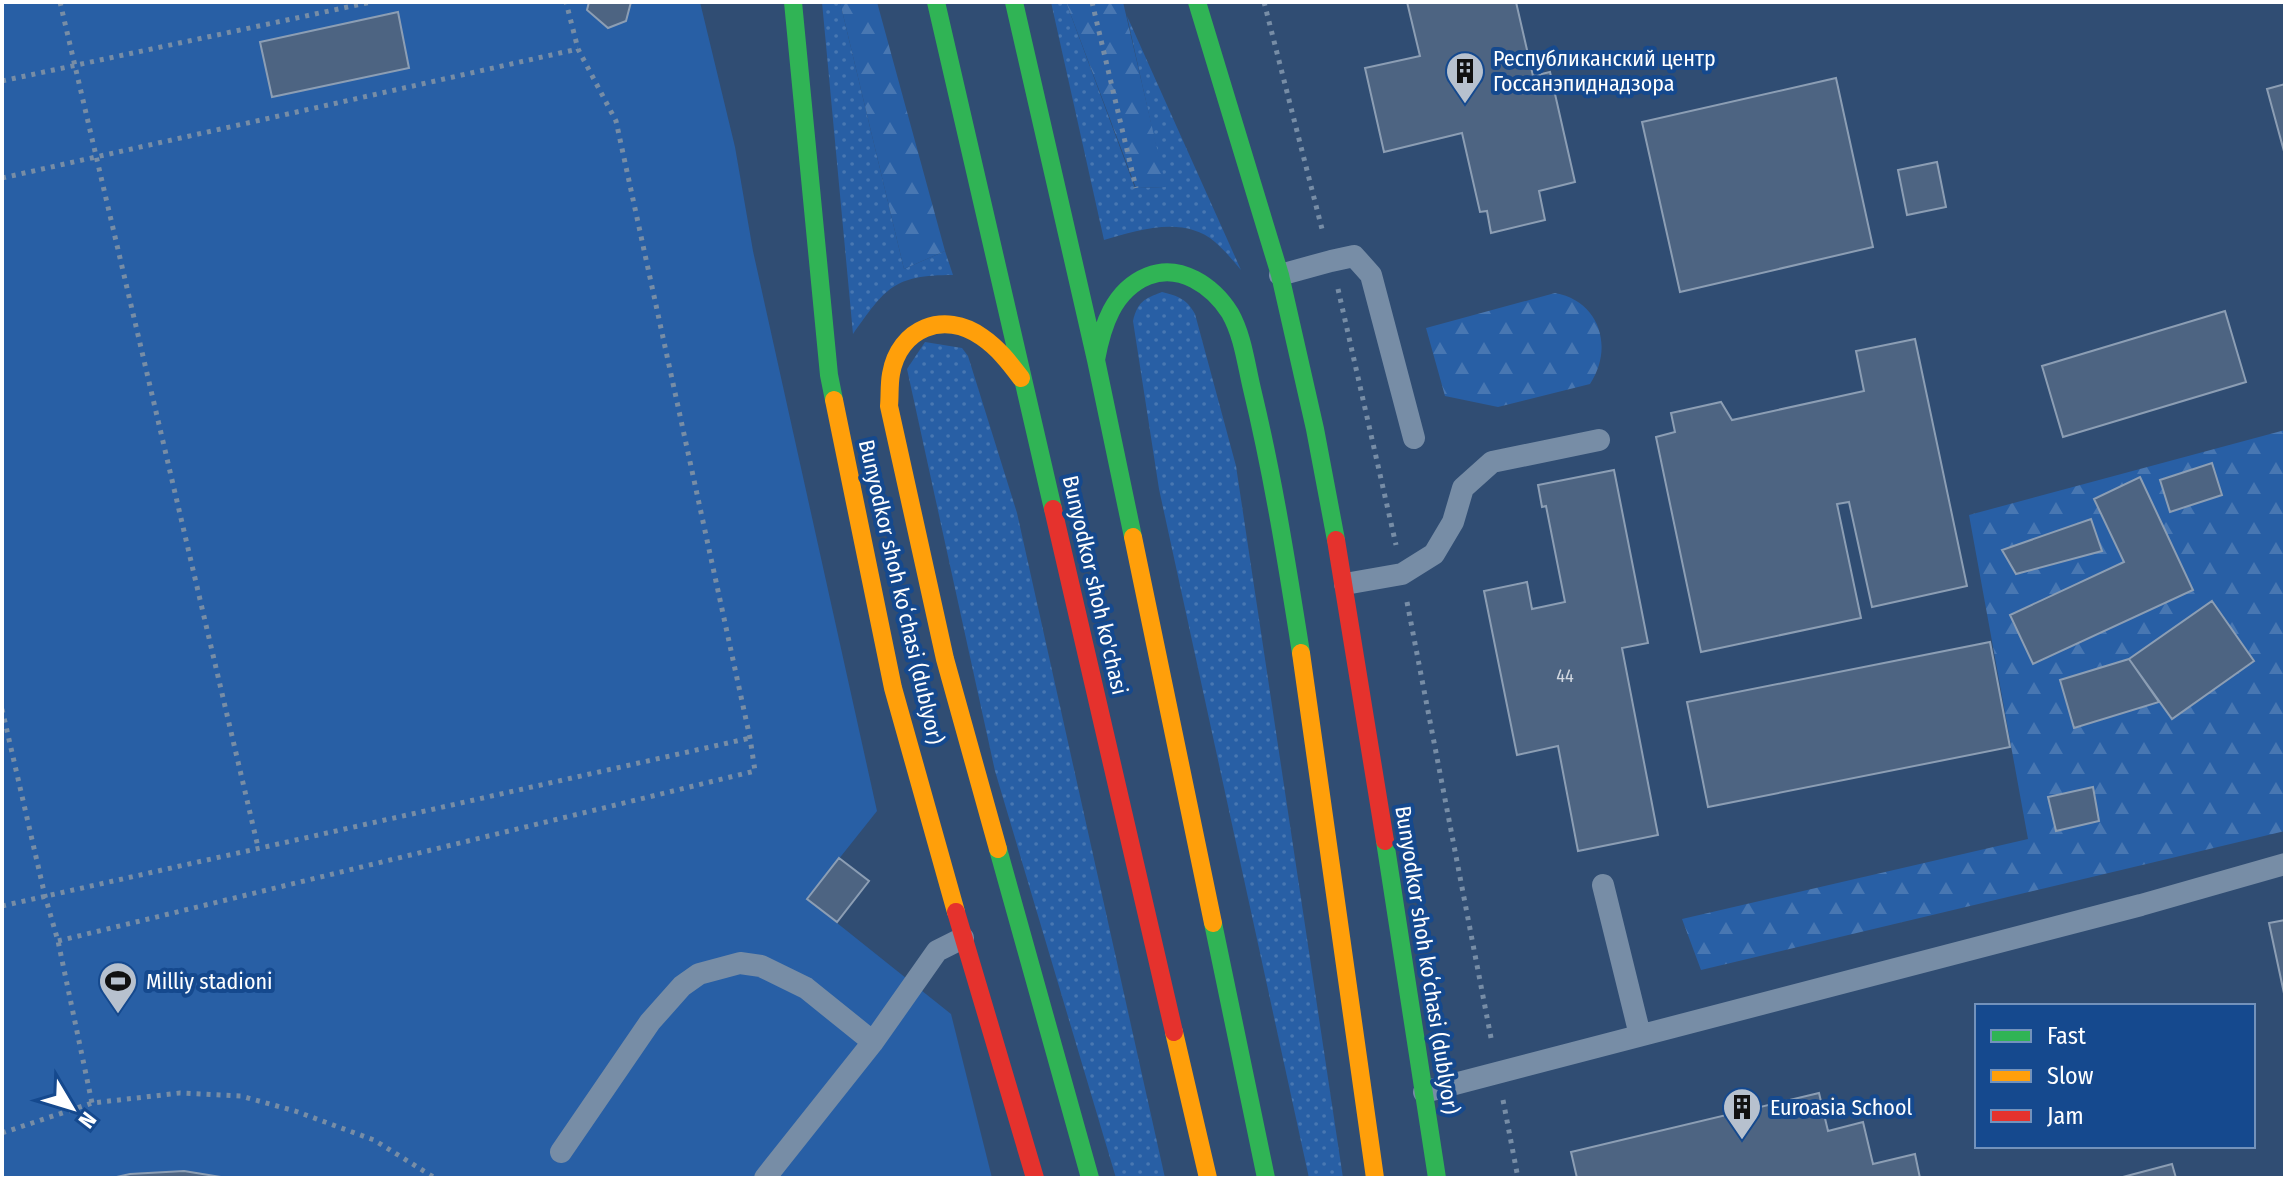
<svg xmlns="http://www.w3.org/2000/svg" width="2287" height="1180" viewBox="0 0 2287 1180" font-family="'Fira Sans Condensed',sans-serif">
  <defs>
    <pattern id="grass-dots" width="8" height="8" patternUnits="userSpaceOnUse" patternTransform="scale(2)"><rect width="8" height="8" fill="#285fa5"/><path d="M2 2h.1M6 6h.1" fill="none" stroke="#4877b2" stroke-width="1.8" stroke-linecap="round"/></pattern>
    <pattern id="forest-firs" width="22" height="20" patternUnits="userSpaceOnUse" patternTransform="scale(2)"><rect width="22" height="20" fill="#285fa5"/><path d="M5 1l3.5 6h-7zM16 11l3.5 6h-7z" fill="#4877b2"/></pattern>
  </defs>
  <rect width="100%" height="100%" fill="#304d73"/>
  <path fill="url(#grass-dots)" d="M822,2H840L904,269L945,251L953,275C893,275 886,288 853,334Z
    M1051,2H1066L1135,188L1165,187L1127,16L1241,270C1233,260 1224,250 1215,242C1184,215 1138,230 1104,240Z
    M1162,292C1178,296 1187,299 1195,314L1236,466L1343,1178H1309L1159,489L1133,321C1138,301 1144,299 1162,292Z
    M925,342L962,348L968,356L1017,513L1165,1178H1116L995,771L907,369Z"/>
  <path fill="url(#forest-firs)" d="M840,2H877L945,251L904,269Z
    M1066,2H1123L1166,187L1136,188Z
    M1555,293C1600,301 1614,348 1590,384L1498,407L1445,396L1426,328Z
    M2285,430V831L1701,970L1682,919L2028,839L1969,515Z"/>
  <path fill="#285fa5" d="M2,2H700L735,147L753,251L877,811L807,899L951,1014L992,1178H2Z"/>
  <path fill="#4d6482" stroke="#8c9eb4" stroke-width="2" d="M589,2H631L626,21L608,28L587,10Z
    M1407,2H1516L1533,76L1550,72L1575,182L1539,191L1545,220L1491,233L1487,211L1480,212L1462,133L1384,152L1365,68L1420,56Z
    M398,12L409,68L272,97L260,42Z
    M1836,78L1873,247L1680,292L1642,122Z
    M2285,84V155L2267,89Z
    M1937,162L1946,207L1907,215L1898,170Z
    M2225,311L2246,382L2063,437L2042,366Z
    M1915,339L1967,586L1872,607L1849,502L1837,504L1861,618L1701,652L1656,437L1675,432L1671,413L1721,402L1732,420L1864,391L1856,351Z
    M2212,463L2222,495L2170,512L2160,480Z
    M1614,470L1648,643L1622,648L1658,835L1578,851L1558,746L1517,755L1484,591L1527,582L1532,609L1565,602L1546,506L1542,507L1538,485Z
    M2140,477L2193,590L2033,664L2010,615L2124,562L2094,499Z
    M2091,519L2102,551L2016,574L2002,550Z
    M2212,601L2254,661L2172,719L2129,659Z
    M1990,642L2010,747L1708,807L1687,702Z
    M2129,659L2159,702L2074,728L2060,680Z
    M2093,787L2099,821L2056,831L2048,797Z
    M839,858L869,881L837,922L807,899Z
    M2285,920V998L2269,923Z
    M1819,1093L1828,1131L1863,1122L1873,1164L1915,1154L1920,1178H1577L1571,1152Z
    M2172,1164L2176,1178H2119Z
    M184,1171L227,1178H112L130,1174Z"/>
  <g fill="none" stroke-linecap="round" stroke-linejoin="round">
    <path stroke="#778da6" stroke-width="5" stroke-dasharray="4 6" stroke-linecap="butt" d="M60,2L258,847
      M1092,2L1136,188
      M1264,2L1323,233
      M2,81L371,2
      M2,178L578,49
      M1338,289L1396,545
      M1407,602L1492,1043
      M2,709L45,896L58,941L92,1103
      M2,906L750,738
      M58,941L755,771L750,738L616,121L578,49L566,2
      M1503,1100L1518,1178
      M2,1133L92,1103L180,1093L241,1096L295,1111L374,1140L435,1178"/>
    <path stroke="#778da6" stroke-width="22" d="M1280,275L1331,261L1354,256L1371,275L1414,438
      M1345,584L1402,574L1434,554L1453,522L1463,488L1492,462L1599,440
      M1603,885L1640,1035
      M1424,1092L2141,905L2285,864
      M561,1152L650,1022L682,986L699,974L740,963L761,966L806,988L873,1042
      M765,1178L873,1042L937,951L963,938"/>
    <path stroke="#30b455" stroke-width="18" d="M793,2L829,375L834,400
      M936,2L1053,509
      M1014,2L1096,360L1133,537
      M1197,2L1280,275L1315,429L1336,540
      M1096,360C1102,327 1113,290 1148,276C1180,263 1213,286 1230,313C1243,336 1246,364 1252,389C1273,476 1287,564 1301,653
      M1385,841L1437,1178
      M998,849L1090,1178
      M1213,923L1266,1178"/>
    <path stroke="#ff9f0a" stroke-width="18" d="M834,400L893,688L956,912
      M1133,537L1213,923
      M1301,653L1375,1178
      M998,849L945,659L889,406C890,396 889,385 891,374C899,328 944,310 982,337C998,348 1009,362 1021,378
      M1174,1032L1208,1178"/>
    <path stroke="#e5322d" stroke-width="18" d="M1053,509L1174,1032
      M1336,540L1385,841
      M956,912L1035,1178"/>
  </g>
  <defs>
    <symbol id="building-pin" viewBox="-11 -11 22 30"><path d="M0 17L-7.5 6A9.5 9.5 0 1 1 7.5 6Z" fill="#b7c1ce" stroke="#15498e"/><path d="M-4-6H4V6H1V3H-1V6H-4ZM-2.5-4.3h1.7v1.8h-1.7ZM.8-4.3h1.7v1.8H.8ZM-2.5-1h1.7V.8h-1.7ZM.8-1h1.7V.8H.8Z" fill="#111"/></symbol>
    <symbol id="stadium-pin" viewBox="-11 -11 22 30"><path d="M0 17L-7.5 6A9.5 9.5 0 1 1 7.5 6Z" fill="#b7c1ce" stroke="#15498e"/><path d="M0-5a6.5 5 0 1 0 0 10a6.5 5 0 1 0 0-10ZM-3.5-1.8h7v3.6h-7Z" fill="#111"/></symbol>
  </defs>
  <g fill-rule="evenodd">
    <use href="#building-pin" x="1443" y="49" width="44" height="60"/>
    <use href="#stadium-pin" x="96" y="959" width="44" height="60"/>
    <use href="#building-pin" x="1720" y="1085" width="44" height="60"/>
  </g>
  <g text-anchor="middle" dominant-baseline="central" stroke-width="8" stroke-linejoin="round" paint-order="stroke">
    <g font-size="18" fill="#d2d8e0">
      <text x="1565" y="676">44</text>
    </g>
    <g font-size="22" fill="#fff" stroke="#15498e" text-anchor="start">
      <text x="1493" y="58">Республиканский центр<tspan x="1493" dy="25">Госсанэпиднадзора</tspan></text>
      <text x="146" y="981">Milliy stadioni</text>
      <text x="1770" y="1107">Euroasia School</text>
    </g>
    <g font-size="22" fill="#fff" stroke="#15498e">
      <text transform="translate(1095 585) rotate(77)">Bunyodkor shoh ko'chasi</text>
      <text transform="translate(901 592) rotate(77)">Bunyodkor shoh koʻchasi (dublyor)</text>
      <text transform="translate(1427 960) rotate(81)">Bunyodkor shoh koʻchasi (dublyor)</text>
    </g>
  </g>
  <rect width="2287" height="1180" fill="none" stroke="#ffffff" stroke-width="8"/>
  <rect x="1975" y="1004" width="280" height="144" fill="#15498e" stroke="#7392bb" stroke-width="2"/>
  <rect x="1991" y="1030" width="40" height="12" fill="#30b455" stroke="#7392bb" stroke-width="2"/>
  <text x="2047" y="1044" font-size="24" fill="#ffffff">Fast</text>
  <rect x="1991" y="1070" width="40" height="12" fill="#ff9f0a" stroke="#7392bb" stroke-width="2"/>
  <text x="2047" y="1084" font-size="24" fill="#ffffff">Slow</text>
  <rect x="1991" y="1110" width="40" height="12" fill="#e5322d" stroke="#7392bb" stroke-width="2"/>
  <text x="2047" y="1124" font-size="24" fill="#ffffff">Jam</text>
  <g transform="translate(72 1108) rotate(128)" stroke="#15498e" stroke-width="6" paint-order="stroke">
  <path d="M0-6L14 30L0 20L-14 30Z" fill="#ffffff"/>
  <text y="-12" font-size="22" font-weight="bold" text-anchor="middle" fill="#ffffff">N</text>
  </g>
</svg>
